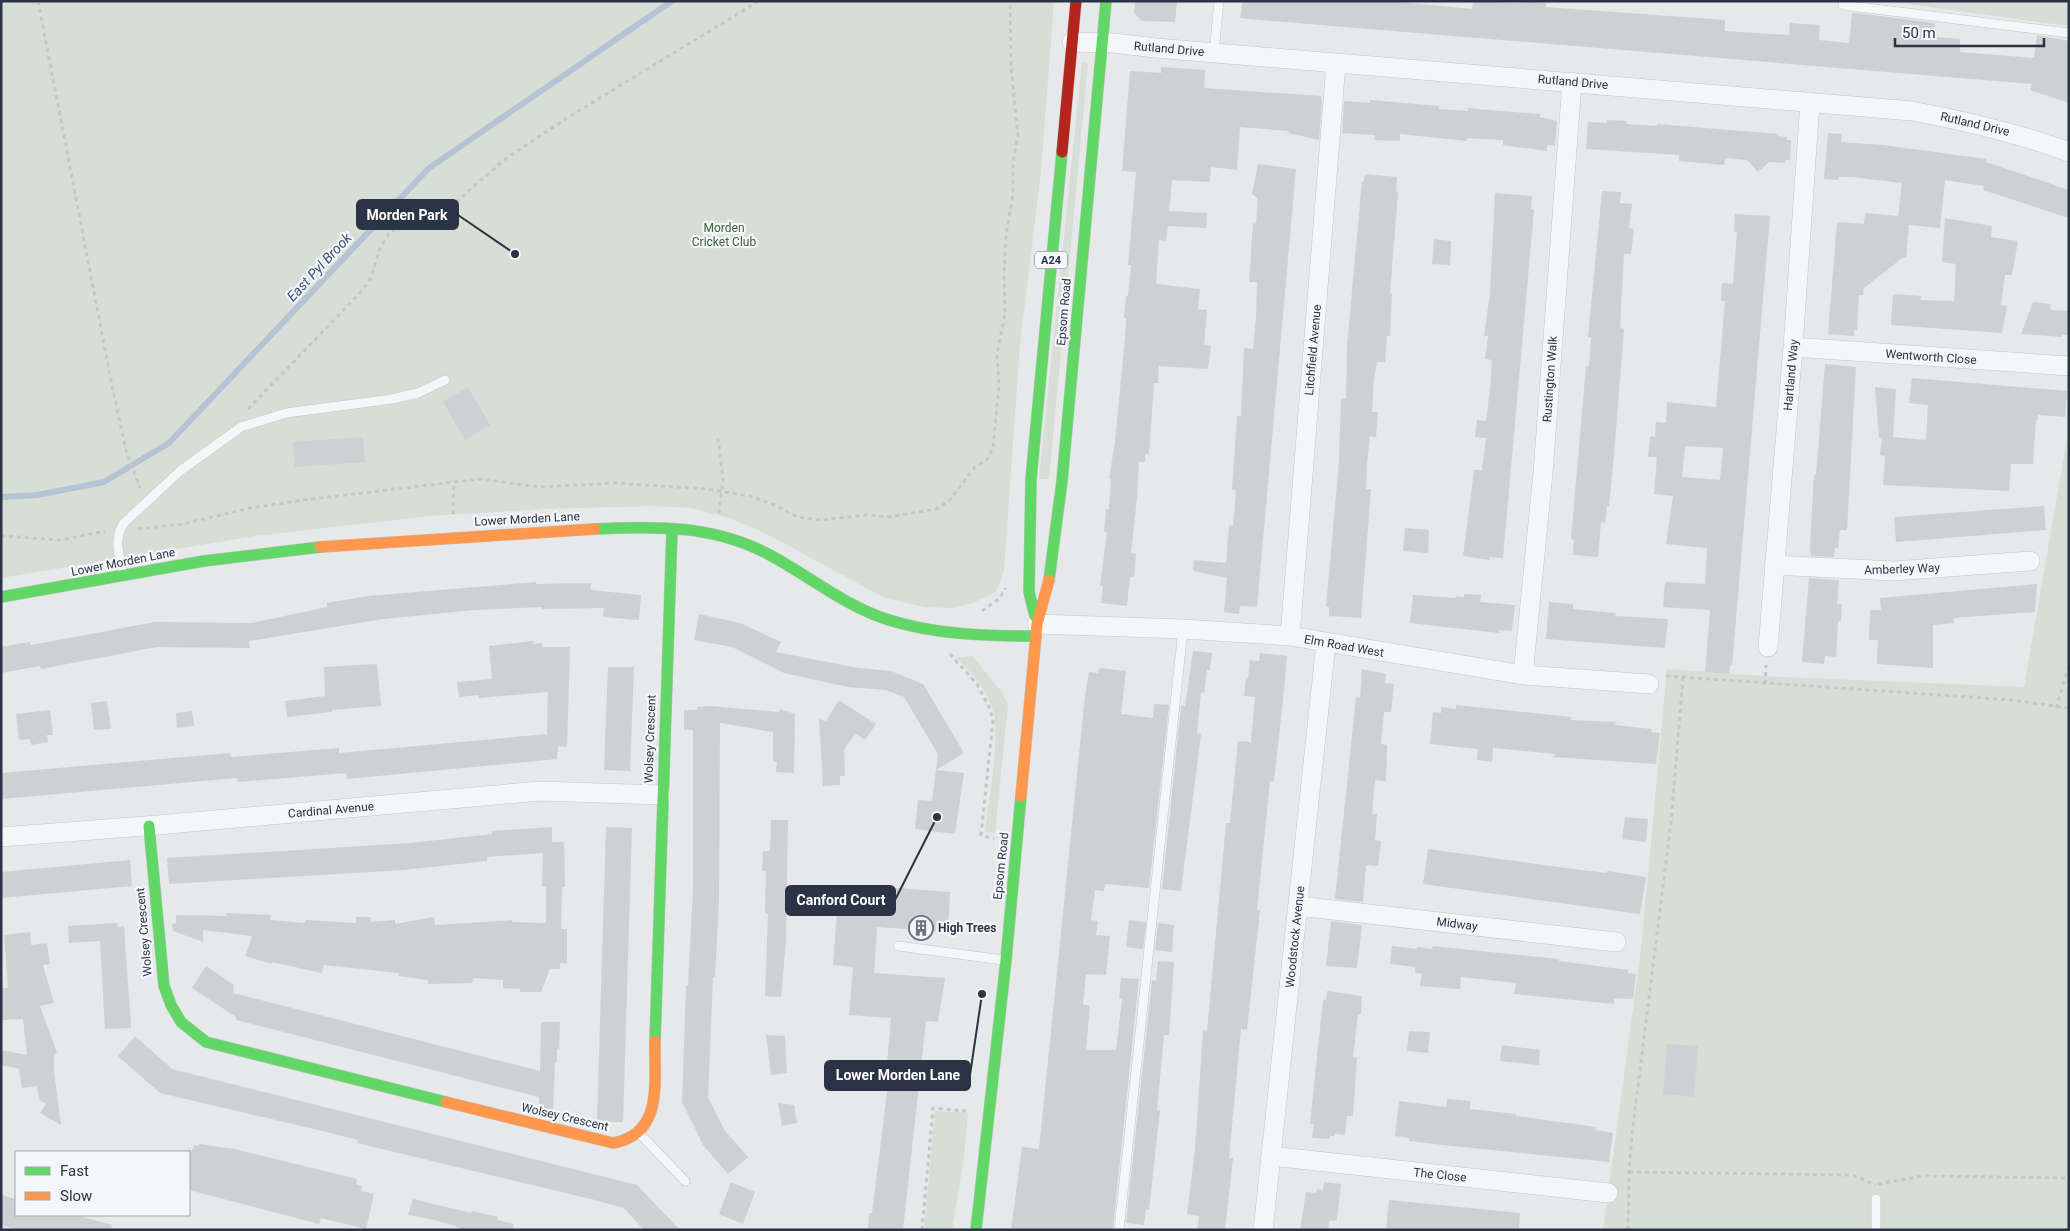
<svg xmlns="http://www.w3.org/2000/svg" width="2070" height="1231" viewBox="0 0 2070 1231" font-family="Roboto,sans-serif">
  <rect width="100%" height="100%" fill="#e6e8ea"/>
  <path fill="#d6ded6" d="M1,1H1054L1041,172L1020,344L1004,570L996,592L973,603L953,608L925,607L885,598L765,533L726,517L691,508L654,506L545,509L430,516L255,536L1,578Z
    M1885,1H2069V26Z
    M1082,62L1088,63L1049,479H1039Z
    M2069,427V1230H1603L1641,950L1667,669L1763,676L2024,687Z
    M972,656L1001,691L1008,704L995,833L985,832C988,806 1001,733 993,711C987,690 972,672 956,658Z
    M935,1111L968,1113L964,1157L952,1230H924Z"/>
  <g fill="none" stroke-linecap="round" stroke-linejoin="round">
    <path stroke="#b4c4d5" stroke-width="6" d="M1,497L37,495L104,482L169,443L429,168L672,1"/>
  </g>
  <path fill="#ced0d3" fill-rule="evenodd" d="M1135,1H1177L1175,22L1142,21L1134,13Z
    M1243,1H1390L1472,9L1473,1L1519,3L1529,1L1546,3V7L1725,20V31L1789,35L1790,23L1820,25L1819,40L1849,43L1852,13H1857L1935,23L1934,37L1960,39V52L2034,58L2037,35L2069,41V103L2030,90L2032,84L1249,19L1240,18Z
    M1161,67L1205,70L1204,88L1321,96L1322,100L1319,140L1288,133L1289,131L1240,127L1237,170L1211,167L1210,182L1172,180L1169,211L1207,213L1206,228L1168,226L1166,241L1159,240L1156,284L1200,289L1198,309L1207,310L1204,345L1211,346L1208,369L1159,366L1158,383H1154L1149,454H1145V462H1139L1137,498L1131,553L1136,554L1134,577H1130L1127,606L1101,603L1103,586H1100L1107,532H1104L1106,509H1109L1111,479H1109L1115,441L1126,327V319L1124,318L1126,296H1128L1131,265H1128L1136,172L1122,171L1130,71L1161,73Z
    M1370,100L1439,106V109L1468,111V108L1477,109L1540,114V117L1557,121L1555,146L1547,145V151L1503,145V140L1467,138V141L1400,134V141L1374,140L1375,135L1342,133L1344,101L1370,103Z
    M1607,120L1627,121V124L1657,126V124L1778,134V136L1787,137V140H1791L1790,160H1785V163L1769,162L1758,172L1747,160L1725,158L1724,165L1679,161V155L1586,149L1588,122L1607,123Z
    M1828,133L1842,134L1841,142L1883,145L1986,159V162L2069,190V218L1983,190L1984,186L1945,180L1940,228L1909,225L1906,258H1902L1864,288L1863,295H1859L1857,330H1854V336L1828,334L1837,222L1864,224L1865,213L1898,216L1902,183L1852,177H1839V180L1824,179Z
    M1258,164L1296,169L1257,607L1240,606L1239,614L1224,612L1227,578L1193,571L1194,560L1226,563L1229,525L1233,526L1236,490H1232L1237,416H1241L1244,348L1253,349L1256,316L1257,282H1249L1253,223L1256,224L1258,198L1252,194Z
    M1365,174L1397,177L1396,192H1398L1390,293H1392L1390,336H1387L1385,362H1377L1374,379L1372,412H1378L1376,437L1370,436L1367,463L1366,489H1371L1361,618L1329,616V607H1326L1339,461L1341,398L1346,399L1347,346L1362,181H1364Z
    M1602,191L1621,192L1620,203L1632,204L1629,228L1634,229L1631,254H1624L1620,328L1624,329L1614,456L1609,506H1607L1605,523L1601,522L1598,557L1573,555L1574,540L1571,539L1586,366H1589L1591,337H1588Z
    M1495,193L1532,196L1531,209L1534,210L1503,558L1490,557V560L1463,556L1474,470H1482L1486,438L1475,437L1477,420L1486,421L1490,388L1492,360L1485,359L1488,336H1484L1490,293Z
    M1735,214L1770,216L1735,631L1732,665H1730L1729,674L1705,672L1710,610L1663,607L1665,582L1705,584L1707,548L1666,544L1673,496L1654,494L1657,457H1648L1650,436L1655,437L1656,422L1666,423L1667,402L1716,407L1725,301H1721L1722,283L1733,284L1737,232H1734ZM1685,446L1723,448L1720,480L1682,477Z
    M1945,218L1992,226L1991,237L2018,241L2012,275H2005L2001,305L2007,306L2002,333L1891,325L1893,294L1921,296L1920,300L1954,301L1956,264L1942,262Z
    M1434,239L1451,241L1450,265L1432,264Z
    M2033,302L2051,304L2050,310L2069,311V335H2062V337L2021,334Z
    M1825,364L1856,367L1847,530H1840L1838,548H1835L1834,557L1811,556L1810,546L1814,475H1816Z
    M1912,378L2067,391L2065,417L2038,415V420H2036L2033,464H2011L2009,491L1883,485L1885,456L1880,455L1882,438H1879L1875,387L1896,389L1893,437L1926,440L1928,405L1909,403Z
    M468,387L490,425L465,440L443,402Z
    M363,437L365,462L295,467L293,442Z
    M2044,506L2046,530L1896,542L1894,517Z
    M1405,528L1429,530L1428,553L1403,551Z
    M1809,578L1839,580L1837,604H1842L1841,621H1838L1836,657L1825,656L1824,664L1802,662Z
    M536,582V584L591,583V590L641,595L639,620L603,617L604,608L542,609V607L475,610L384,619L249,641L250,648L157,647L41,669L40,666L1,673V647L30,642L31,645L155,622L252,623L327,607V603L368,596Z
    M2037,584L2035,612L1953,618L1954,623L1933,625V668L1877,664L1878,640H1869L1870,610H1881L1880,598Z
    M1464,594L1481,595L1480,602L1515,605L1512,631L1499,630V633L1410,623L1413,595L1456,598V596L1464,597Z
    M1549,602L1573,604V609L1616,613L1615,616L1668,619L1665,648L1546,639Z
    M699,614L740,623L781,642L776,652L858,668L891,671L923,684L964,753L936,770L938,754L904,697L886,690L848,687L784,673L732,647L694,640Z
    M533,641V644L542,643V647H570L567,747L558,746L557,759L347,779L346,773L238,782L237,778L1,799V773L230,753L231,757L339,748V753L547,734L548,692L479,698V695L459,697L457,682L492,679L489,646Z
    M1193,651L1212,653L1210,670H1207L1204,693L1201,692L1197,733L1201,734L1181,891L1162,889L1181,706H1185Z
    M1260,653L1287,656L1283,700L1274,781H1270L1257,910H1260L1247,1030L1241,1029L1229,1158H1233L1225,1230H1197L1199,1216L1187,1214L1195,1149L1203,1030L1207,1031L1226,823H1230L1238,741L1251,742L1255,697L1244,696L1246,677L1248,678L1250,660L1259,661Z
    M377,664L381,706L332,710V712L287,717L285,701L325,696L324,667Z
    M608,667H634L630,771L604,770Z
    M1099,668L1126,671L1121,714L1153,718L1154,704L1169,705L1149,888L1105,884L1104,891L1095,890L1091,920L1098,921L1096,935L1110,936L1106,975L1086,974L1083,1005H1090L1086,1050H1116L1122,999H1119L1121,978L1139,979L1113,1228L1111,1230H1011L1022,1147L1039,1149L1085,696L1089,672L1098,673Z
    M1362,669L1386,674L1385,683L1394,684L1391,712H1384L1381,744L1387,745L1386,781L1375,780L1372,814H1377L1375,840L1381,841L1378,866L1366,865L1363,902L1335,899L1356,697L1360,698Z
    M839,700L876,724L865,740L855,733L844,750L845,776H840V785L823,786L819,719L826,721Z
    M107,701L111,729L94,730L91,703Z
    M1456,705L1571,717V720L1616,722L1615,725L1652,729L1651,732L1660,733L1656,764L1554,757L1555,754L1493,748L1492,762L1477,760L1478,749L1430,744L1433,712L1441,713V707L1456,709Z
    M711,706L779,712L780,709L795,714L794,773L776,772L777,762H773V732L720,723L719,903L715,977H713L708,1097L725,1131L748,1157L728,1174L703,1145L682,1102L686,985H688L693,889V730H684V710H697V707Z
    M50,710L53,735H47L48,742L31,745L30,739L19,740L16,714Z
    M192,711L194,726L177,728L176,713Z
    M936,770L964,773L955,834L915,829L918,800L932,801Z
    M1625,817L1648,819L1646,842L1622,839Z
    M771,820H788L786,941L781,997L765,996L768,914H765L766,871H762L763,851H770Z
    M552,827V842H564L565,887H562L561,929H567V963H560V969H550L541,992H520V989L503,988V980L473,978L472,983L428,984V980L398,976L399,973L324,965L322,973L272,962V964L245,956L252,936L203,930V942L173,931L172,924L176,923V915L227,916V913L271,915L270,920L305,923L306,920L356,923V917H371V922L395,920V924L434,917L435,925L512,920V922L546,923V887H542L543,853L487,857V861L404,870L169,884L167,858L410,843L492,834V831Z
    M606,827L632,828L623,1122H597Z
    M1428,849L1573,869L1607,873V871L1646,877L1640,914L1423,884Z
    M130,860L132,886L1,898V872Z
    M884,887L950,892L948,932L877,927L874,973L945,978L938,1022L926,1021L903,1230H868L869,1213H872L886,1101L890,1063H887L891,1018L849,1015L853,967L833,965L838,899L882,902Z
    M1129,920L1146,922L1143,949L1126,947Z
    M1331,921L1362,925L1357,968L1326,966Z
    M117,923L118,927L124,926L131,1028L105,1029L100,941L69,943L68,926Z
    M1158,923L1174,925L1172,952L1155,950Z
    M30,932L31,945L47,943L50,964L43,965L54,1003L40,1006L57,1053L54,1054V1071L61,1125L40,1113L46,1104L39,1100L37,1086L22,1088L19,1069L1,1065V1050L27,1055L23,1019L1,1020L2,988H8L4,935Z
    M1392,946L1417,949V947L1432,949L1433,946L1480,951L1559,959V961L1628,970V973L1636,974L1633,999L1614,998V1004L1514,994L1516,983L1461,977L1460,989L1420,986L1422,974L1415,973V967L1390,964Z
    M1158,961L1174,962L1172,994L1169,1035H1164L1157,1110H1160L1149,1210L1146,1209L1144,1225L1126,1223L1152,980L1156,981Z
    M206,966L234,985L233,993L540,1071L541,1022H560L559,1049H557V1062H555L553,1113L539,1109V1097L236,1020V1017L192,988Z
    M1327,991L1362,996L1361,1014H1358L1353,1057H1357L1353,1116H1347L1345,1135L1335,1134V1136H1330V1139L1312,1138L1314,1124H1310L1323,1000H1326Z
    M1409,1031L1430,1032L1428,1053L1407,1051Z
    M766,1035L785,1036L787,1073L771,1075Z
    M135,1036L172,1069L637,1185L680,1230H644L624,1208L595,1200L357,1143L358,1140L310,1128L160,1093L118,1056Z
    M1667,1044L1698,1046L1694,1097L1663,1094Z
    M1502,1045L1540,1050L1539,1065L1500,1061Z
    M1447,1099L1470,1101V1109L1516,1114V1116L1596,1127L1595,1130L1613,1133L1609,1162L1443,1145L1409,1141V1138L1395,1136L1399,1101L1446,1107Z
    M778,1103L794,1105L797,1123L782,1126Z
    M199,1144L235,1149L357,1179L356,1184L362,1186L361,1191L374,1194L366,1229L321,1218L319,1224L189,1190V1150L192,1151L194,1145L199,1146Z
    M731,1182L755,1192L743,1224L719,1214Z
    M1324,1182L1341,1184L1337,1220L1329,1221L1328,1230H1300L1306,1192L1316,1193L1317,1189L1323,1190Z
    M1,1195L16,1199V1215H75L112,1225L111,1230H21L1,1225Z
    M413,1199L471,1213L472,1211L498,1217L497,1220L514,1224L513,1230H467L435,1220L408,1215Z
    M1389,1200L1520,1213L1519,1230H1386Z"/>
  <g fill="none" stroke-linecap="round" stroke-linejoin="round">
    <defs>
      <path id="lane" d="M1843,5L2069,33
        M1214,53L1219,1
        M123,573C119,555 113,539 124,523L180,471L241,427L286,413L392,399L418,393L445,380
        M898,946L1003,960
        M640,1134L685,1181
        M1876,1199V1230
        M1119,1230L1183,629"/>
      <path id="street" d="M1072,42L1113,43L1156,48L1912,111C1966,121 2017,133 2069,152
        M1793,347L2069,366
        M1774,565L1894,571L2030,561
        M1037,624L1183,629L1290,636L1523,675L1649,684
        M1290,636L1336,64
        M1768,647L1793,347L1810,102
        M1523,675L1543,473L1572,82
        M1,837L158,825L540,791L661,795
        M1298,906L1616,942
        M1271,1156L1608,1193
        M1263,1230L1326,643"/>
      <path id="fast" d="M595,529C654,526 712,525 766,553C807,574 844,606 889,620C937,635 987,636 1036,636
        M1049,580L1062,481L1106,1
        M1,597L204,561L320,547
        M1035,616L1029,592L1031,479L1062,152
        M149,826L164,986L171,1005L181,1022L206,1042L446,1102
        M655,1041L672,529
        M976,1230L1006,960L1021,796"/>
      <path id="slow" d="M320,547L595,529
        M1021,796L1037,624L1049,580
        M446,1102L613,1143C664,1134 654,1082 655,1041"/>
      <path id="jam" d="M1062,152L1076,1"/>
    </defs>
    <use href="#lane" stroke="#c4c6c8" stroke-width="10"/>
    <use href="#street" stroke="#c4c6c8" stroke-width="20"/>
    <use href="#fast" stroke="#c4c6c8" stroke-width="12"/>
    <use href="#slow" stroke="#c4c6c8" stroke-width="12"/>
    <use href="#jam" stroke="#c4c6c8" stroke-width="12"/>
    <path stroke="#c5c6ca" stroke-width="3" stroke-dasharray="4 4" stroke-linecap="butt" d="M38,1L113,391L126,450L140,488
      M248,409L360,293L371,278L380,248L390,232L405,224L440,216L504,160L567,118L759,1
      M718,438L723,480L719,513
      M453,514L454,482
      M138,529L183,524L250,508L303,500L480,479L541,487L616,483L707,489L749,496L775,505L797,517L820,520L867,515L889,517L936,509L949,501L975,467L988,459L993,447L999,385L997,354L1005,314L1004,274L1006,235L1013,194V163L1018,136L1011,67L1010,1
      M1,536L61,540L105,531
      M982,611L1000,598L1005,588
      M950,654L977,684L990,709L993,721L981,835L994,839
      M1666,676L2012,700L2069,708
      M1765,684L1766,665
      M2056,708L2069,666
      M1629,1172L1852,1175L1876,1185
      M1878,1184L1923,1176L2069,1178
      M922,1230L933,1108L966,1111
      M1628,1230L1629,1172L1632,1134L1671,822L1683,678"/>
    <use href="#lane" stroke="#f5f6f7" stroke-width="9"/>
    <use href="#street" stroke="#f5f6f7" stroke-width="19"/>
    <use href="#fast" stroke="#63d668" stroke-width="11"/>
    <use href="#slow" stroke="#ff974d" stroke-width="11"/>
    <use href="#jam" stroke="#b3261e" stroke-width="11"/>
  </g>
  <defs>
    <symbol id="building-ring" viewBox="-11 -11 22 22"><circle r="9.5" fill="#f4f6f9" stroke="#6c737f" stroke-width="1.5"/><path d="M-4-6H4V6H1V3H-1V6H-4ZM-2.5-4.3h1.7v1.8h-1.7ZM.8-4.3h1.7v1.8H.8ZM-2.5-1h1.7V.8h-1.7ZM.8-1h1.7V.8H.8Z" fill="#6c737f"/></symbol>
  </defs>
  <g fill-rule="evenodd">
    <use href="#building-ring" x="907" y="914" width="28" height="28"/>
  </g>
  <g text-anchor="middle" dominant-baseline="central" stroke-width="4.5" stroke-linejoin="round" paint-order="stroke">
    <rect fill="#f4f6f9" stroke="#676e7b" stroke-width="1" x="1035" y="251.5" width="32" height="17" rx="4"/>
    <g font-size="11" font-weight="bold" fill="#2b3445">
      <text x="1051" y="260">A24</text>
    </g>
    <g font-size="12" fill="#2b3445" stroke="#f4f6f9">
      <text transform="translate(1169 49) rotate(5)">Rutland Drive</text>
      <text transform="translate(1573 82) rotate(5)">Rutland Drive</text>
      <text transform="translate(1975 124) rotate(13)">Rutland Drive</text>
      <text transform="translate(1064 312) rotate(-85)">Epsom Road</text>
      <text transform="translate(1313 350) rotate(-85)">Litchfield Avenue</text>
      <text transform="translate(1931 357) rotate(4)">Wentworth Close</text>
      <text transform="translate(1791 375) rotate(-85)">Hartland Way</text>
      <text transform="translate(1550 379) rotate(-86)">Rustington Walk</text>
      <text transform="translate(527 519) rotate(-3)">Lower Morden Lane</text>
      <text transform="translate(123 562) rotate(-11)">Lower Morden Lane</text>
      <text transform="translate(1902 569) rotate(-2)">Amberley Way</text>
      <text transform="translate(1344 646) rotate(10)">Elm Road West</text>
      <text transform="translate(650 739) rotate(-88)">Wolsey Crescent</text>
      <text transform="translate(331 810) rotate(-5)">Cardinal Avenue</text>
      <text transform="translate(1001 866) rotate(-84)">Epsom Road</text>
      <text transform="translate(1457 924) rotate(7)">Midway</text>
      <text transform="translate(144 932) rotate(-95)">Wolsey Crescent</text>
      <text transform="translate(1295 937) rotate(-84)">Woodstock Avenue</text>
      <text transform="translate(565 1117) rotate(13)">Wolsey Crescent</text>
      <text transform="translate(1440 1175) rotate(6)">The Close</text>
    </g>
    <g font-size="12" fill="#3f6138" stroke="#f4f6f9">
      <text x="724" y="228">Morden<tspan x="724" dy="14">Cricket Club</tspan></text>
    </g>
    <g font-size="12" font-weight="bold" fill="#2b3445" stroke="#f4f6f9" text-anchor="start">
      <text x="938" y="928">High Trees</text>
    </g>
    <g font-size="14" font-style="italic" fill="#34527a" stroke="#f4f6f9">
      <text transform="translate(319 267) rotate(-47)">East Pyl Brook</text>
    </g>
  </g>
  <path fill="none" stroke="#2b3445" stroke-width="2" d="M515 254L458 215M937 817L895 900M982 994L970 1075"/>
  <g fill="#2b3445" stroke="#f4f6f9" stroke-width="2">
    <circle cx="515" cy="254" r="5"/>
    <circle cx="937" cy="817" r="5"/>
    <circle cx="982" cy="994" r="5"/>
  </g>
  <g fill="#2b3445" stroke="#2b3445" stroke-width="2">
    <rect x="357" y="200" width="101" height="29" rx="5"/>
    <rect x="786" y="886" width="109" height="29" rx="5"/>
    <rect x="825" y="1061" width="145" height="29" rx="5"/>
  </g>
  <g font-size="14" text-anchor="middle" font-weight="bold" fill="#fff">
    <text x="407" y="220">Morden Park</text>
    <text x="841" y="905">Canford Court</text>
    <text x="898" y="1080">Lower Morden Lane</text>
  </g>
  <rect width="2070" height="1231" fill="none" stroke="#2b3445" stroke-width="5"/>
  <rect x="15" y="1151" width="175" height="65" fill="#f4f6f9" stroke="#a4a8b1"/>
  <rect x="25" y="1167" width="25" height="8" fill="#63d668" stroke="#a4a8b1"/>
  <text x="60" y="1176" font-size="15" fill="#2b3445">Fast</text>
  <rect x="25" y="1192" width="25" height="8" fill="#ff974d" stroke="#a4a8b1"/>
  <text x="60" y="1201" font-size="15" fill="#2b3445">Slow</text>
  <path d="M1895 38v8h149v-8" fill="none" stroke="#2b3445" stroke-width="2.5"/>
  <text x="1902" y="38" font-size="15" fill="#2b3445" stroke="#f4f6f9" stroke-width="4" paint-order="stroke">50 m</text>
</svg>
